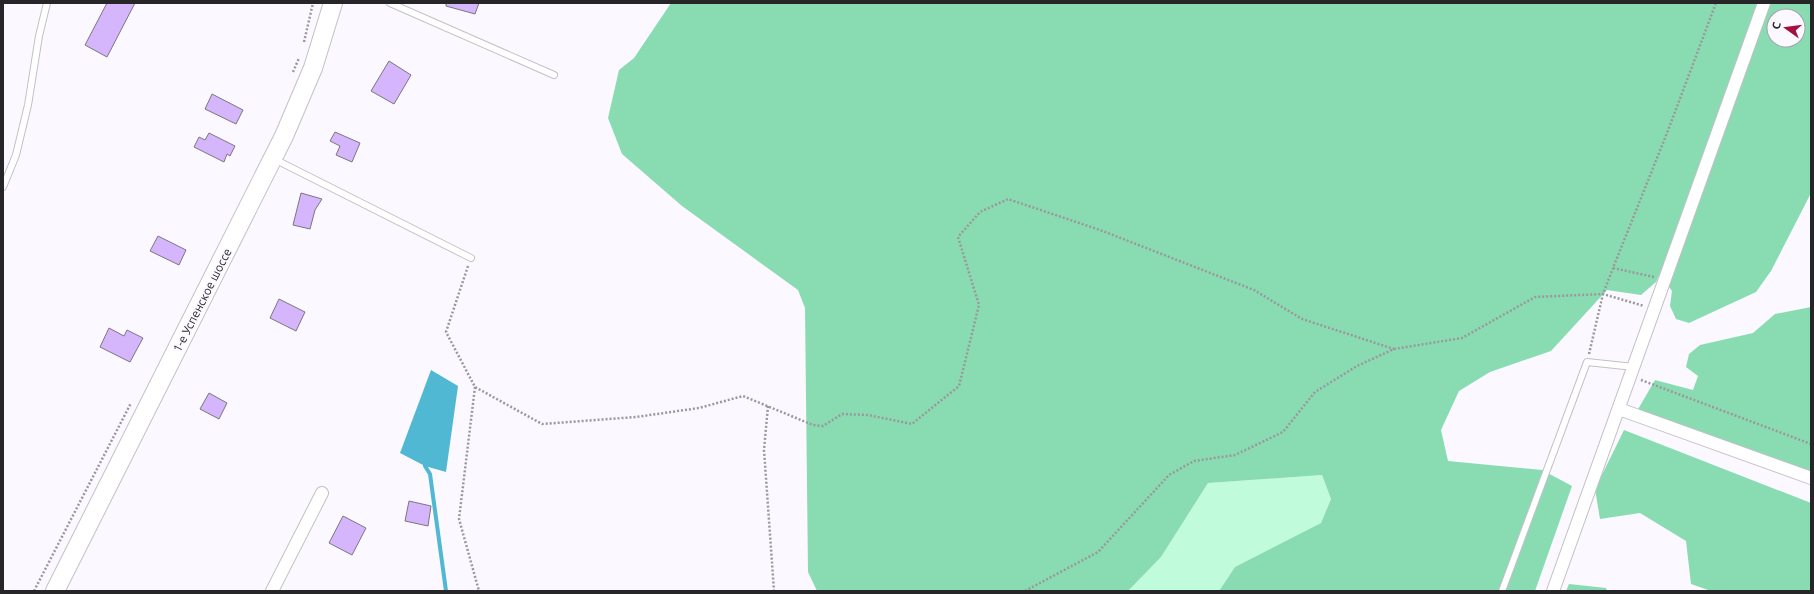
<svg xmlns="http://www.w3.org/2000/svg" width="1814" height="594" viewBox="0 0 1814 594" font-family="Ubuntu,sans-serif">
  <rect width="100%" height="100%" fill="#fbf8ff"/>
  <path fill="#c0fbdb" d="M1322,475L1331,499L1321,523L1235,567L1219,591H1128L1161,557L1208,483Z"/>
  <path fill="#89dcb1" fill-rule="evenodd" d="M671,3H1811L1810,195L1771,271L1756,292L1689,323L1676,319L1670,306L1672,291L1664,280L1670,253L1656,282L1641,295L1607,290L1551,351L1490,372L1459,391L1441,430L1448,461L1542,470L1572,486L1535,591H1219L1235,567L1321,523L1331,499L1322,475L1208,483L1161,557L1128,591H817L808,572L805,308L798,290L682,206L622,154L608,118L619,70L634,58ZM1774,16H1798V40H1774Z
    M1811,307V474L1637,411L1655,380L1693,390L1698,376L1686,367L1689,354L1700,345L1753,333L1775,314Z
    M1624,430L1811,503V591H1711L1691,584L1686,541L1640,513L1600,519L1595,489Z
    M1569,584L1606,588L1607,591H1566Z"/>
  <path fill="#50b8d2" d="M431,370L458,386L446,472L425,466L400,453Z"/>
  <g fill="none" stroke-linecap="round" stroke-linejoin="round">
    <path stroke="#50b8d2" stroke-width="4" d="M425,466L430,474L446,591"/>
  </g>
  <path fill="#d5b5fb" stroke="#7a777e" d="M107,3H135L107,57L85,45Z
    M446,3H479L475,14L446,6Z
    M389,61L411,75L394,104L371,91Z
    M212,94L243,110L236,124L205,109Z
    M335,132L360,143L352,162L336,155L340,146L330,141Z
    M209,133L235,146L230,156L227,154L224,162L194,147L199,137L205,140Z
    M301,193L322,199L315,210L310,229L293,225Z
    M158,236L186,250L179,265L150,251Z
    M279,299L305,312L296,331L270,318Z
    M109,328L124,336L127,330L143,338L130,362L100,347Z
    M209,393L227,403L219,419L200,409Z
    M409,501L431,506L428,526L405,521Z
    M343,516L366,528L352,555L329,543Z"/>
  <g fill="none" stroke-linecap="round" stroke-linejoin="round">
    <defs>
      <path id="service" d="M390,3L554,75
        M274,159L471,258
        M3,187L16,155L28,105L39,36L47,3
        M1502,591L1587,362L1634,367"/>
      <path id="minor" d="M1619,409L1811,478
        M272,591L322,493
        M1553,591L1764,3"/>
      <path id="secondary" d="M55,591L284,136L313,68L333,3"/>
    </defs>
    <use href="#service" stroke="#c3c0c7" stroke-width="8"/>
    <use href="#minor" stroke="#c3c0c7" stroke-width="14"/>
    <use href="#secondary" stroke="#c3c0c7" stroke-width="20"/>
    <path stroke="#9a989d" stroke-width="2.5" stroke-dasharray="2 2" stroke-linecap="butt" d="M304,42L313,3
      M293,72L299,58
      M468,266L446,332L475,387L542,424L636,417L699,408L743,396L813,425L823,426L842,414L868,415L912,424L959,386L979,305L958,237L980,212L1008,199L1100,230L1254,290L1302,319L1394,349
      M1654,277L1613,268L1667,133L1716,3
      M1589,354L1603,294L1613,268
      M1641,380L1811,444
      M475,387L459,519L479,591
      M768,406L764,450L774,591
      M34,591L131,403
      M1025,591L1098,552L1169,475L1194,461L1235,455L1283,432L1315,392L1357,366L1394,349L1462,338L1535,297L1603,294L1644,306"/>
    <use href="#service" stroke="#fff" stroke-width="6"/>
    <use href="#minor" stroke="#fff" stroke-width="12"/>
    <use href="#secondary" stroke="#fff" stroke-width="18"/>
  </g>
  <g text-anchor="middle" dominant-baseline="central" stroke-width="4" stroke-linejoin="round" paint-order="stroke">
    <g font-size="12" fill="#262527" stroke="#fbf8ff">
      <text transform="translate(202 300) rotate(-63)">1-е Успенское шоссе</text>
    </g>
  </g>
  <rect width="1814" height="594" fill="none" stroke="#262527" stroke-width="8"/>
  <g transform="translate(1786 28) rotate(284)"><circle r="19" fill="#fbf8ff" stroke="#a6a4a9"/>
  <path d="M0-3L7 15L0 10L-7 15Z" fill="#a60e3f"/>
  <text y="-6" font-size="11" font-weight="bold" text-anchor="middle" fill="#262527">С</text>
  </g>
</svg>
